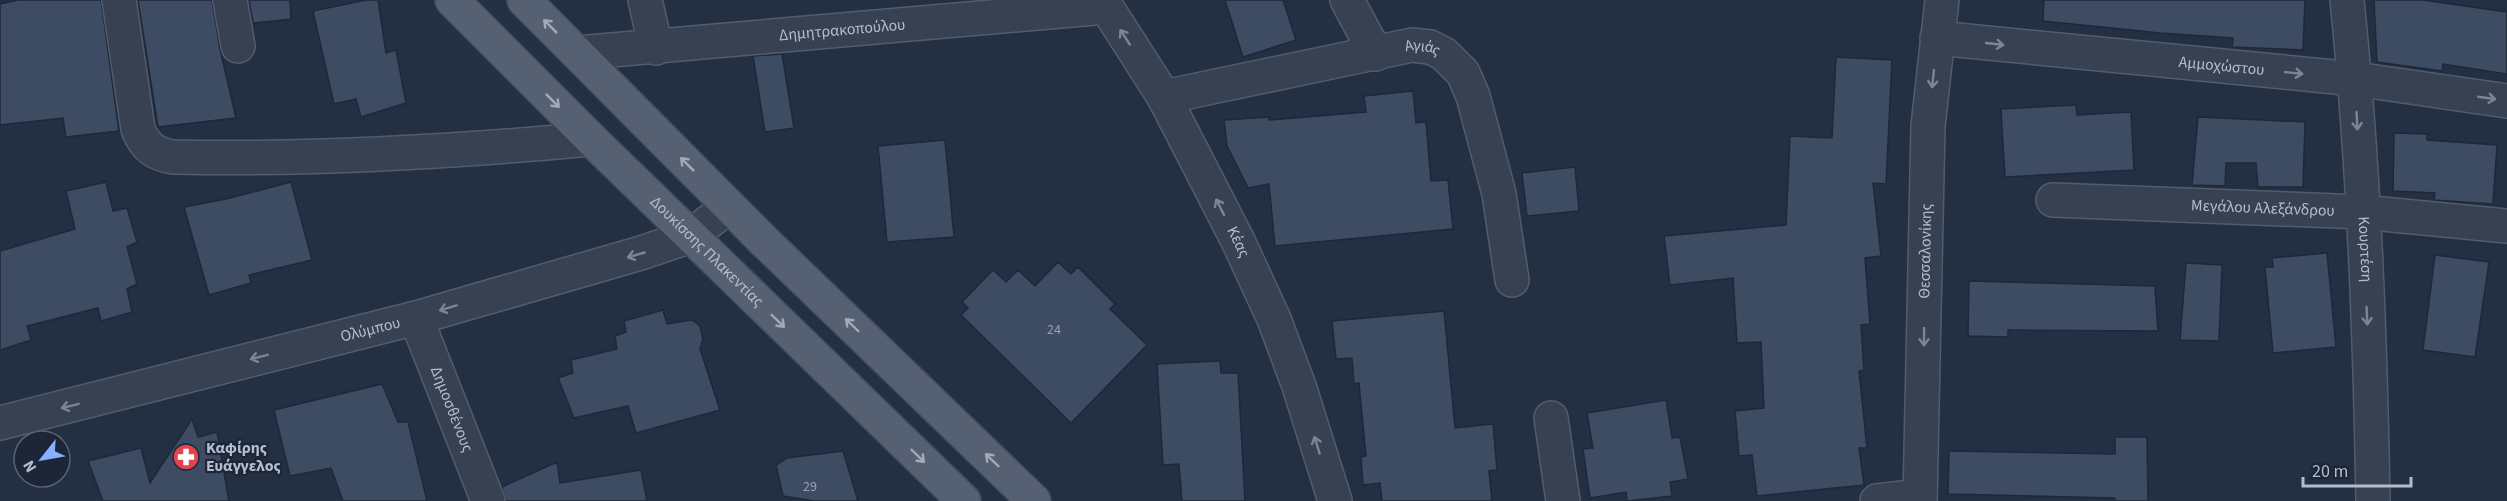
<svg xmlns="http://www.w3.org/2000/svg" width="2507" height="501" viewBox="0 0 2507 501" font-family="'Source Sans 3',sans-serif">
  <rect width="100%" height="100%" fill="#232f43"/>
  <path fill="#3e4c63" stroke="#1e2839" stroke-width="1.5" d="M18,0H101L119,131L66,137L63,118L0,125V4Z
    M138,0H212L220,49L236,118L158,127Z
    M249,0H290L291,19L253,23Z
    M366,0H378L386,53L396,50L406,103L361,117L356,99L334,104L313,11Z
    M1225,0H1283L1296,40L1243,57Z
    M2044,0H2305L2303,50L2232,47L2233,38L2160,33L2043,21Z
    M2374,0H2423L2507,12V74L2443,64L2442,71L2377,62Z
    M782,54L794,128L765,132L753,56Z
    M1836,57L1892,60L1886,184L1873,183L1881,256L1865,258L1870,324L1861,325L1864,370L1859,371L1867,448H1859L1864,485L1757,496L1752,455L1739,456L1735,411L1764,408L1761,342L1737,343L1733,278L1670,285L1664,236L1786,225L1790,136L1832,138Z
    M1413,91L1416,123L1426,122L1431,181L1448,180L1453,229L1275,246L1269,184L1248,188L1227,146L1224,120L1269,117V120L1366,112L1364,96Z
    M2076,105L2077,115L2131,112L2134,170L2005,177L2001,109Z
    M2198,117L2305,122L2303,187H2258L2256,163H2226L2225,186L2192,185Z
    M2394,133L2427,134V140L2497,145L2493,204L2434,200L2435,193L2393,191Z
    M945,140L954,237L887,242L878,146Z
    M1575,167L1579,211L1527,216L1522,173Z
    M106,182L113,211L127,208L137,242L127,247L137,284L127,289L132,312L101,321L98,308L27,326L31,340L0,350V251L75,229L66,191Z
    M291,182L312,260L249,275L251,283L209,295L184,207L226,199Z
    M2327,253L2336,347L2273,353L2265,267H2273L2272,258Z
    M2435,255L2489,262L2475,357L2423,350Z
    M1058,262L1071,274L1078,267L1115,304L1110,309L1147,345L1071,423L961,315L968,308L962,302L993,270L1006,282L1018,270L1035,286Z
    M2186,263L2222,265L2219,341L2180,340Z
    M1969,281L2155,286L2158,331L2008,330V337L1968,336Z
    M663,310L667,324L692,320L700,326L703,339L700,349L720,410L636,433L628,406L574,418L558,378L573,373L571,360L617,349L615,336L626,332L624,321Z
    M1444,311L1455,428L1493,424L1497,470L1489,471L1492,501H1382L1380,483L1363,485L1361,457L1366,456L1359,383L1354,384L1352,358L1336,359L1332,321Z
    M1220,361L1221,373H1238L1245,501H1182L1179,464L1163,465L1157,364Z
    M382,384L398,422H408L427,501H343L331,468L290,476L274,410Z
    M1666,400L1672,438L1680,437L1688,479L1670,482L1672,496L1627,501L1626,492L1590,498L1583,449L1593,448L1587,413Z
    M192,419L198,437L217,432L229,501H103L88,461L141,448L150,483Z
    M2115,437H2147L2148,501H2115V498L1948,494L1949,451L2115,454Z
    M843,451L858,501H814L783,496L776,465L787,458Z
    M557,462L560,483L641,470L647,501H506L502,487Z"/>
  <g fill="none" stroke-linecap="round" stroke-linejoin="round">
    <defs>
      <g id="minor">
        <path d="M119,0L138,129C145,147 155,154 173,157C313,160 451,152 591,139"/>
        <path d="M230,0L238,46"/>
        <path d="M645,0L656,48"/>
        <path id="s1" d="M1102,0L1164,97L1238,241L1274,319L1299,386L1335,501"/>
        <path d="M1347,0L1376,54"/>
        <path id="s2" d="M2347,0C2364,166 2370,334 2373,501"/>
        <path id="s3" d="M1937,38L2355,79L2507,101"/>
        <path id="s4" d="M577,53L1106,7"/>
        <path id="s5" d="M1164,97L1412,45L1430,47L1444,54L1463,73L1473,96L1499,194L1512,280"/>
        <path id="s6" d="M2053,200L2362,212L2507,226"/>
        <path id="s7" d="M416,318L488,501"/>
        <path d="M1551,418L1563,501"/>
        <path id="s8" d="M0,423L416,318L641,253L691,236L729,206"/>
        <path d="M1877,501L1920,496"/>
        <path id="s9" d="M1920,501L1928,126L1942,0"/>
      </g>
      <g id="major">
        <path id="s10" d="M452,0L591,139L964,501"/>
        <path d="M524,0L765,242L1034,501"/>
      </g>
    </defs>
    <use href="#minor" stroke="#525c6c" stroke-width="36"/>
    <use href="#major" stroke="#414a5b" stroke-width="36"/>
    <use href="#minor" stroke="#374152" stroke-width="33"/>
    <use href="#major" stroke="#556072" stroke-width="33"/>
  </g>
  <defs><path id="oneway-shaft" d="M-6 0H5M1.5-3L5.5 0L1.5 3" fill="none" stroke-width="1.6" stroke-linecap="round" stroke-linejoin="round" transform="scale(1.5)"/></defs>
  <g stroke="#a1aaba">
    <use href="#oneway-shaft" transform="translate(550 26) rotate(-135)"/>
    <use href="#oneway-shaft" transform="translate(553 101) rotate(45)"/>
    <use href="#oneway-shaft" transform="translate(687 164) rotate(-135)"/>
    <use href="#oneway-shaft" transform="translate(778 321) rotate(44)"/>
    <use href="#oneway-shaft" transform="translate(852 325) rotate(-136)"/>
    <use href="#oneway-shaft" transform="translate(918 456) rotate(44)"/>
    <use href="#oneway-shaft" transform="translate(992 460) rotate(-136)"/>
  </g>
  <g stroke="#7c8595">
    <use href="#oneway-shaft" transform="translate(1125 37) rotate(-123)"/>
    <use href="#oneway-shaft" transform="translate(1995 44) rotate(6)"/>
    <use href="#oneway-shaft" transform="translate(2294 73) rotate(6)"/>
    <use href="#oneway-shaft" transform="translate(1933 79) rotate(96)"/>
    <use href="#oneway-shaft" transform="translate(2487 98) rotate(8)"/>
    <use href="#oneway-shaft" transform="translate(2357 121) rotate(87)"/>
    <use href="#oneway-shaft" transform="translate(1220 207) rotate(-117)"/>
    <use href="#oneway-shaft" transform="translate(636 255) rotate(164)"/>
    <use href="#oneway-shaft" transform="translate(448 308) rotate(163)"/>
    <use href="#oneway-shaft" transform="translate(2367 316) rotate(87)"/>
    <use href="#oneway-shaft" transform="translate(1924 337) rotate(91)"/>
    <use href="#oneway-shaft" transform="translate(259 357) rotate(166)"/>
    <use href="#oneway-shaft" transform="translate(70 406) rotate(166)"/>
    <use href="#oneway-shaft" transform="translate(1317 445) rotate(-107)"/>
  </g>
  <defs>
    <symbol id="pharmacy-disc" viewBox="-11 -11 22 22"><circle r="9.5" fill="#e0444e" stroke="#1c2638"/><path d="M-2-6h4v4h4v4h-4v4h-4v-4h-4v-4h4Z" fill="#fff"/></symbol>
  </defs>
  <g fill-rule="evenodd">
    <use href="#pharmacy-disc" x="171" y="442" width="30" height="30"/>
  </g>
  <g text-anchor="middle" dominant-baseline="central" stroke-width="4.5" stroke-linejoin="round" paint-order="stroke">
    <g font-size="14" fill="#96a1b2">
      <text x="1054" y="330">24</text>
      <text x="810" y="487">29</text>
    </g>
    <g font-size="16" fill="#b4bdcc" stroke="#1c2638">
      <text stroke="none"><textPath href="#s4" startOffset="266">Δημητρακοπούλου</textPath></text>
      <text stroke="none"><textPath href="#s5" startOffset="264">Αγιάς</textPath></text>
      <text stroke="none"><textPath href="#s3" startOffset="286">Αμμοχώστου</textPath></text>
      <text stroke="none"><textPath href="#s6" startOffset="210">Μεγάλου Αλεξάνδρου</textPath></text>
      <text stroke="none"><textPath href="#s1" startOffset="278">Κέας</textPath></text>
      <text stroke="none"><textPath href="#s9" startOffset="250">Θεσσαλονίκης</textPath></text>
      <text stroke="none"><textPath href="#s2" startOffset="250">Κουρτέση</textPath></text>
      <text stroke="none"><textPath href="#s10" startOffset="358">Δουκίσσης Πλακεντίας</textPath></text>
      <text stroke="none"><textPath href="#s8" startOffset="382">Ολύμπου</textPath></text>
      <text stroke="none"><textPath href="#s7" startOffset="98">Δημοσθένους</textPath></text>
    </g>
    <g font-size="16" font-weight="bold" fill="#b4bdcc" stroke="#1c2638" text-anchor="start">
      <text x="206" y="448">Καφίρης<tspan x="206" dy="18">Ευάγγελος</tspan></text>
    </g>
  </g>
  <g transform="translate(42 459) rotate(239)"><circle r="28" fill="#1c2638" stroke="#596273" stroke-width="1.5"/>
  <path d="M0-4.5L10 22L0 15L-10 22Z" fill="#87b0ff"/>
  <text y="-9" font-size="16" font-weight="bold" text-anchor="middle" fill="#b4bdcc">N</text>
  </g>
  <path d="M2303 477v9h108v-9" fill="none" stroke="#b4bdcc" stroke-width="3"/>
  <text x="2312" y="477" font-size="18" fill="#b4bdcc" stroke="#1c2638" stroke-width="4.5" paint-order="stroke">20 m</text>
</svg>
